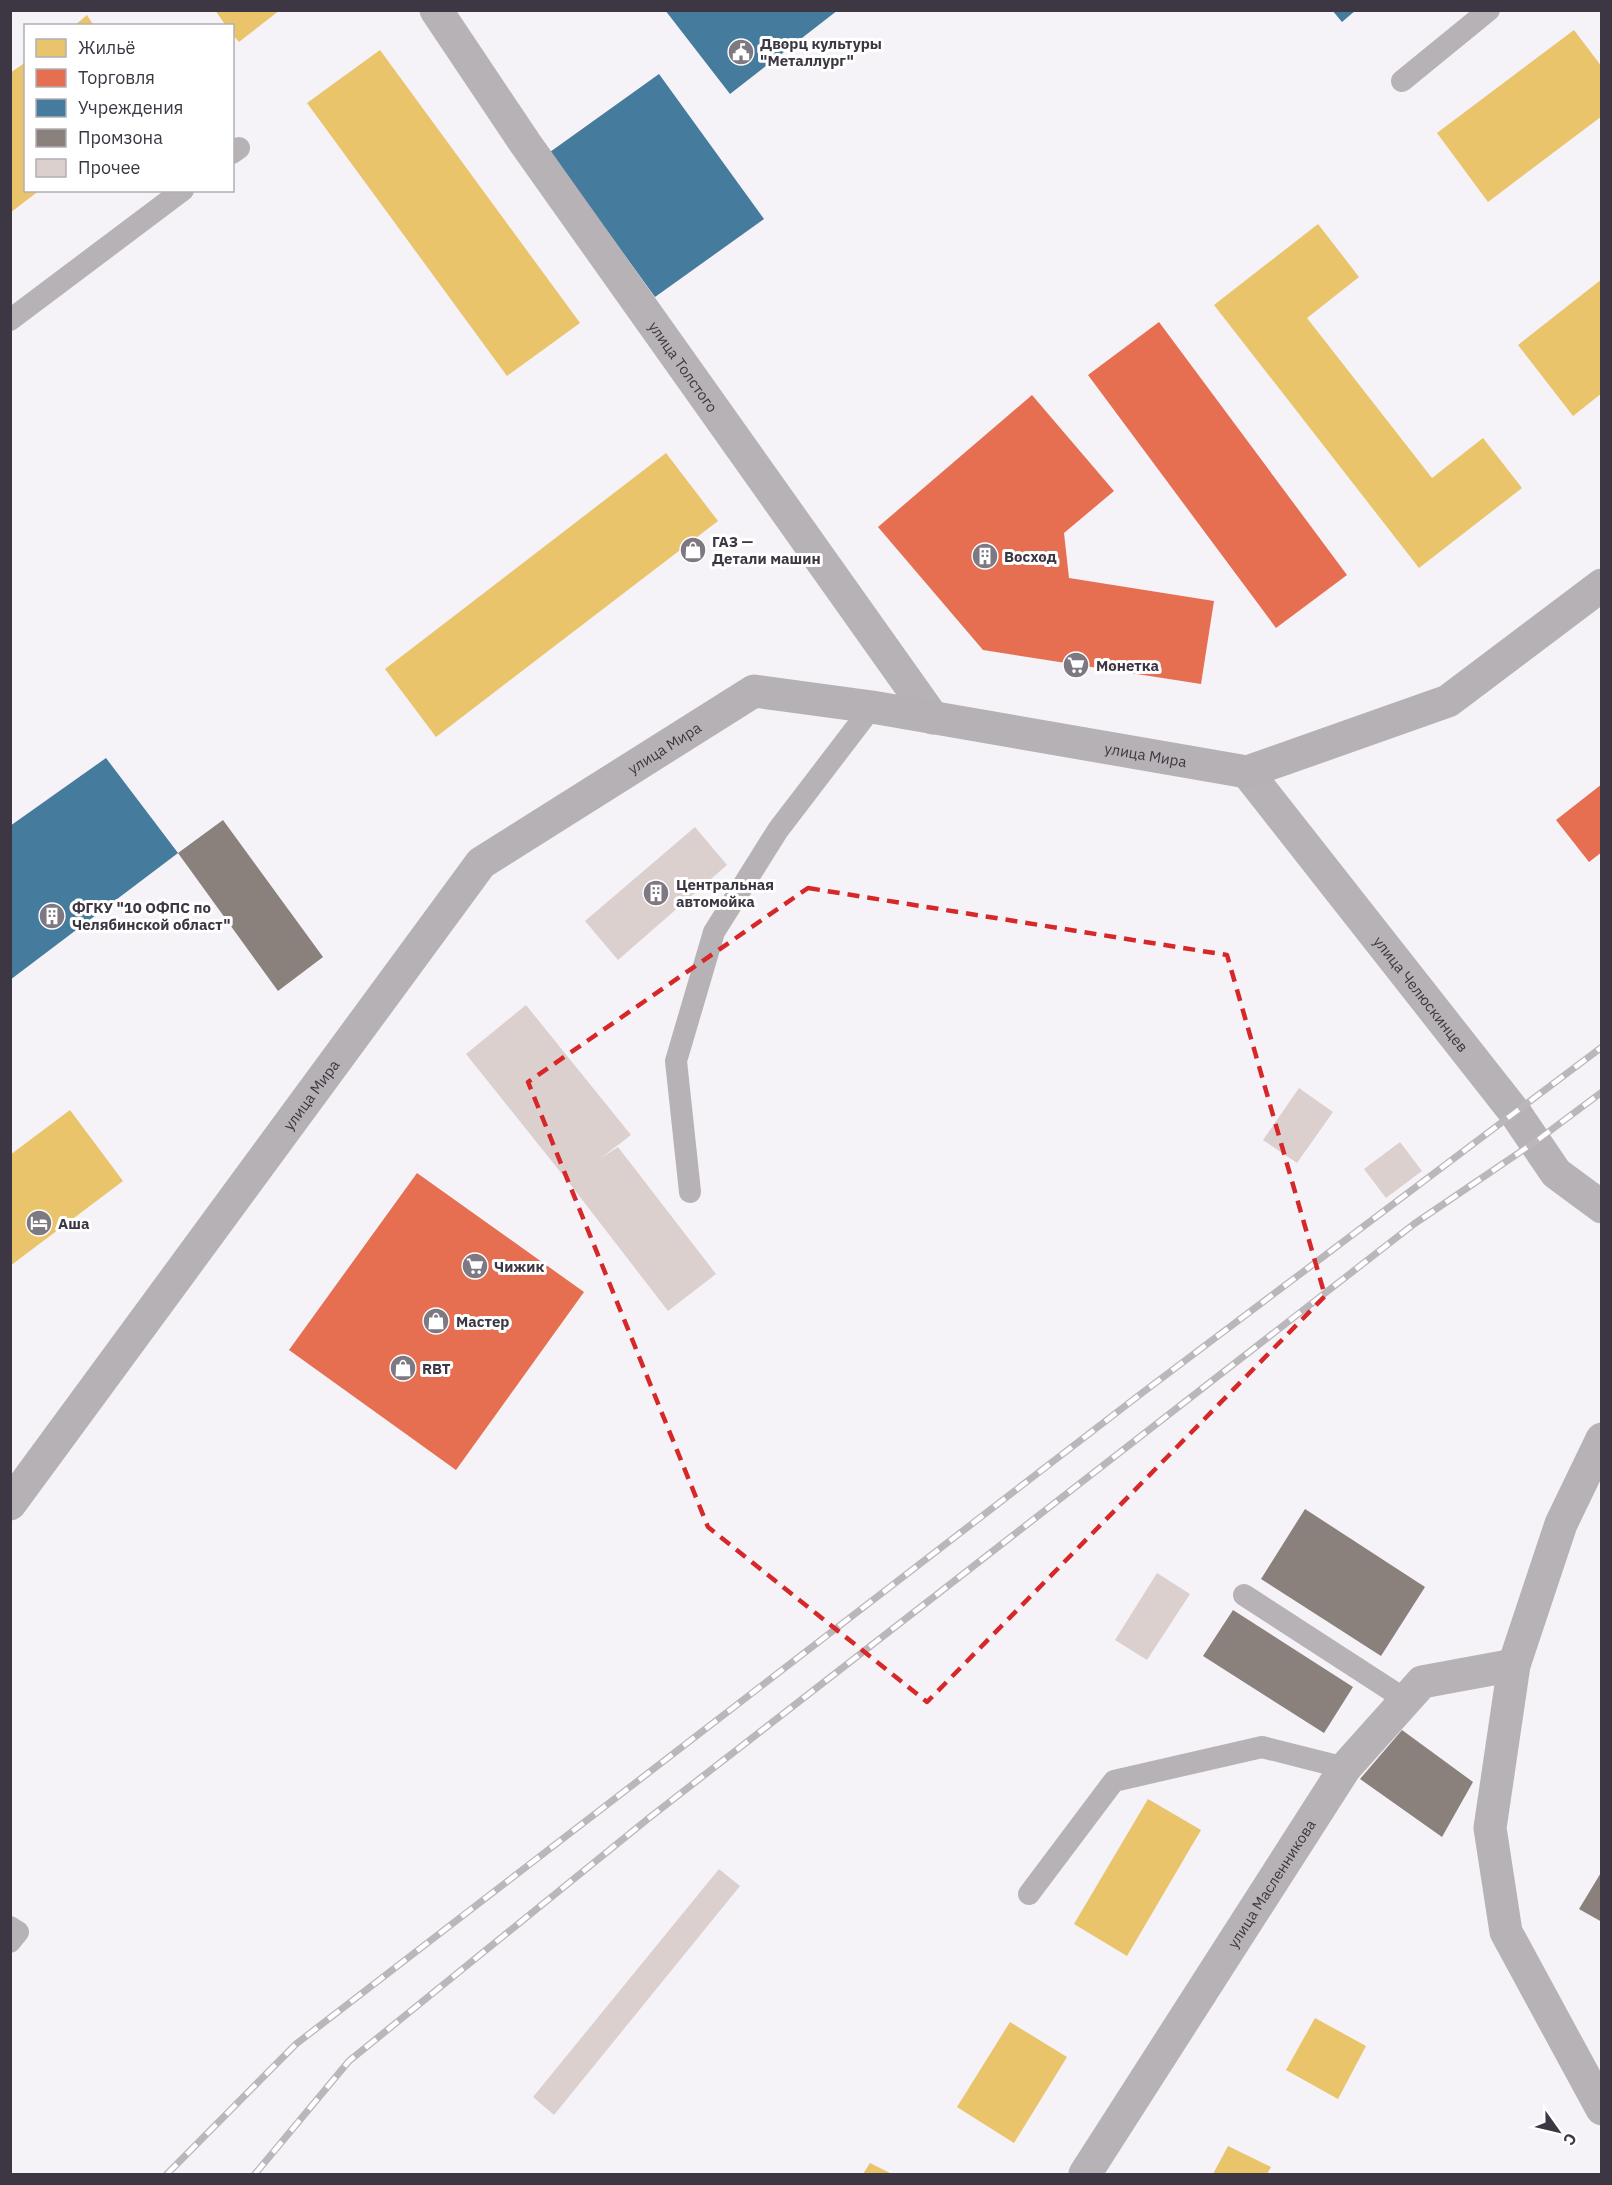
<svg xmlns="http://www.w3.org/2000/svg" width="1612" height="2185" viewBox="0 0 1612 2185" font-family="'IBM Plex Sans',sans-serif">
  <rect width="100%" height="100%" fill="#f5f2f8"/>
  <path fill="#e9c46a" d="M215,10H280L239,42L232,34V26H226Z
    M87,15L94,26H74Z
    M1574,30L1602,67V116L1488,202L1437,133Z
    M380,50L580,323L507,376L307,103Z
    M26,62V190H40L10,213V73Z
    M1318,224L1359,277L1307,318L1432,478L1483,438L1522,488L1419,568L1214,305Z
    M1602,279V393L1573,416L1518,345Z
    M666,453L718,521L436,737L385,669Z
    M70,1110L123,1181L10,1266V1155Z
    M1148,1799L1201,1830L1127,1956L1074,1924Z
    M1315,2018L1366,2046L1338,2099L1286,2070Z
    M1010,2022L1067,2057L1014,2143L957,2107Z
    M1228,2146L1271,2167L1267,2174H1213Z
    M870,2163L892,2174H863Z"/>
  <path fill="#e76f51" d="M1159,322L1347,575L1276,628L1088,375Z
    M1032,395L1114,491L1064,533L1069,578L1214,601L1201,684L983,650L878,527Z
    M1602,784V852L1589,862L1556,820Z
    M417,1173L584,1292L456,1470L289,1350Z"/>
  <path fill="#457b9d" d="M665,10H838L730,94Z
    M1332,10H1356L1342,22Z
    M659,74L764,219L655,297L550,152Z
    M106,758L178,853L10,980V826Z"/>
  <path fill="#8a817c" d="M223,820L323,957L278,991L178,853Z
    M1305,1509L1425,1587L1381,1656L1261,1579Z
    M1233,1610L1353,1687L1324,1733L1203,1656Z
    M1402,1730L1473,1782L1442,1837L1360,1779Z
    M1602,1871V1922L1579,1909Z"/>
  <path fill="#dcd0cf" d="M695,827L727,865L618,960L585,921Z
    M526,1005L631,1135L601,1158L618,1147L716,1274L668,1311L570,1184L466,1054Z
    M1299,1088L1333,1112L1297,1163L1263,1140Z
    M1400,1142L1422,1171L1386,1198L1364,1169Z
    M1157,1573L1190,1594L1147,1660L1115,1640Z
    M719,1869L740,1886L554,2115L533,2097Z"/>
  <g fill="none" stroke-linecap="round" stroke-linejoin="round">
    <path stroke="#b7b2b5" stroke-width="22" d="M1402,81L1489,10
      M232,153L239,148
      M10,320L183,190
      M690,1192L676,1061L714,932L778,830L872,707
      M1244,1595L1406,1700
      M1029,1894L1114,1781L1262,1747L1345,1768
      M10,1927L18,1932L10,1942"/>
    <g stroke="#b7b2b5" stroke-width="33">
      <path id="s1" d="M436,10L525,143L933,718"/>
      <path id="s2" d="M1247,772L1516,1114L1556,1173L1602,1207"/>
      <path d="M1602,1439L1561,1524L1514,1665L1490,1828L1506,1932L1602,2109"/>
      <path id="s3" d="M1085,2174L1345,1768L1422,1682L1514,1665"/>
    </g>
    <path stroke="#b6b1b4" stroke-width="33" id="s4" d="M10,1504L481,863L754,691L872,707L1247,772L1448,701L1602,585"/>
    <defs>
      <path id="rail" d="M167,2174L296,2044L1142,1393L1602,1047
        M255,2174L349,2061L649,1818L1414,1224L1535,1142L1602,1092"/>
    </defs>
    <use href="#rail" stroke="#bab6ba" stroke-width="7"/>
    <use href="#rail" stroke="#fff" stroke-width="4.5" stroke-dasharray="14" stroke-linecap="butt"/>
  </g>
  <path fill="none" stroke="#d62828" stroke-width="4.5" stroke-dasharray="12 8" stroke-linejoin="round" d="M808,888L1227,955L1325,1296L927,1702L708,1527L528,1082Z"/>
  <defs>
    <symbol id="civic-disc" viewBox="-11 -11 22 22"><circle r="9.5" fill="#7d7882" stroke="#fff"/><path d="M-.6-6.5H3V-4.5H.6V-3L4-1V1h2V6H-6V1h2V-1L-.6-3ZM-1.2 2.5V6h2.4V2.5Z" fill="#fff"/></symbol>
    <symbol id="shop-disc" viewBox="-11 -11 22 22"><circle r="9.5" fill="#7d7882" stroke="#fff"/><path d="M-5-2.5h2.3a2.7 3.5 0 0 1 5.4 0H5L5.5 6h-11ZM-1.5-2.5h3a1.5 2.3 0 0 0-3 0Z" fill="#fff"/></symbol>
    <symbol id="building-disc" viewBox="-11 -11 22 22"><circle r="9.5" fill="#7d7882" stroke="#fff"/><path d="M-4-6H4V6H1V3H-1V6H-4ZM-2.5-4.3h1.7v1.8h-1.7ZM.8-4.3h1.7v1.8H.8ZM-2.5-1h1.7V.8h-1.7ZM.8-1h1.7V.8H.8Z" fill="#fff"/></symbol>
    <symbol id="supermarket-disc" viewBox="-11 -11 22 22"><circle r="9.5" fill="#7d7882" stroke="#fff"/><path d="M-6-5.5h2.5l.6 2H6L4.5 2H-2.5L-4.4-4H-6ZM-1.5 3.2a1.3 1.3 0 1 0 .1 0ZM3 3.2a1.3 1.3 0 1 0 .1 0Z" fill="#fff"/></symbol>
    <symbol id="hotel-disc" viewBox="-11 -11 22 22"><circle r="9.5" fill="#7d7882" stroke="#fff"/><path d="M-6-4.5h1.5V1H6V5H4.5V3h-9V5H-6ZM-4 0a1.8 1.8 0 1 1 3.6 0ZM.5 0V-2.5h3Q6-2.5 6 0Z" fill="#fff"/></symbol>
  </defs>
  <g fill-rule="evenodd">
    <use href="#civic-disc" x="726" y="37" width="30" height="30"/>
    <use href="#shop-disc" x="678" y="535" width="30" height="30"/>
    <use href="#building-disc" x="970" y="541" width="30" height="30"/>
    <use href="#supermarket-disc" x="1061" y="650" width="30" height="30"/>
    <use href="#building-disc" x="641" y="878" width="30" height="30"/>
    <use href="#building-disc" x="37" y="901" width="30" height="30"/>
    <use href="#hotel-disc" x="24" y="1208" width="30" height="30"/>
    <use href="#supermarket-disc" x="460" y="1251" width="30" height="30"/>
    <use href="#shop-disc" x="421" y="1306" width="30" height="30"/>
    <use href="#shop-disc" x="388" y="1353" width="30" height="30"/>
  </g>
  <g text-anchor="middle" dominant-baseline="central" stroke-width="6" stroke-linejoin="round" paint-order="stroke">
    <g font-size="15" font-weight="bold" fill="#3c3742" stroke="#fff" text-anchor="start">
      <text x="760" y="43">Дворц культуры<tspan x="760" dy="17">"Металлург"</tspan></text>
      <text x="712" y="541">ГАЗ —<tspan x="712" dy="17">Детали машин</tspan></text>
      <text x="1004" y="556">Восход</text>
      <text x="1096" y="665">Монетка</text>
      <text x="676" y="884">Центральная<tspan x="676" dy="17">автомойка</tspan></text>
      <text x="72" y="907">ФГКУ "10 ОФПС по<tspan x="72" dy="17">Челябинской област"</tspan></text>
      <text x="58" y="1223">Аша</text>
      <text x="494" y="1266">Чижик</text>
      <text x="456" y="1321">Мастер</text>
      <text x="422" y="1368">RBT</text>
    </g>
    <g font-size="15" fill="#3c3742" stroke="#fff">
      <text stroke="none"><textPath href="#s1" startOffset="434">улица Толстого</textPath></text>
      <text stroke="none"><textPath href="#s4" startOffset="1012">улица Мира</textPath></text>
      <text stroke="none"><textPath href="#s4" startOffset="1515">улица Мира</textPath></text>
      <text stroke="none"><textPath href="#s2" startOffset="282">улица Челюскинцев</textPath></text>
      <text stroke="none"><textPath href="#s4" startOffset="508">улица Мира</textPath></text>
      <text stroke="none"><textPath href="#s3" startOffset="345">улица Масленникова</textPath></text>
    </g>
  </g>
  <rect width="1612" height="2185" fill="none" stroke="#3c3742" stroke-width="24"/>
  <rect x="24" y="24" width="210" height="168" fill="#ffffff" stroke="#b1afb3" stroke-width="1.5"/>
  <rect x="36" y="39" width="30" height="18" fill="#e9c46a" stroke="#b1afb3" stroke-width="1.5"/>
  <text x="78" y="54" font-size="18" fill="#3c3742">Жильё</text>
  <rect x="36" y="69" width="30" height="18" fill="#e76f51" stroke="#b1afb3" stroke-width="1.5"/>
  <text x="78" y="84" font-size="18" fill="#3c3742">Торговля</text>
  <rect x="36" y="99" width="30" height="18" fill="#457b9d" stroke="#b1afb3" stroke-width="1.5"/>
  <text x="78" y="114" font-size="18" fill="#3c3742">Учреждения</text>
  <rect x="36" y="129" width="30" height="18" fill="#8a817c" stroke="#b1afb3" stroke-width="1.5"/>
  <text x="78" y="144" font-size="18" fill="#3c3742">Промзона</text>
  <rect x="36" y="159" width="30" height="18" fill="#dcd0cf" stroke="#b1afb3" stroke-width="1.5"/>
  <text x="78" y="174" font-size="18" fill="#3c3742">Прочее</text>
  <g transform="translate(1558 2131) rotate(124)" stroke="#ffffff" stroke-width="4.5" paint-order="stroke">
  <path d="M0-4.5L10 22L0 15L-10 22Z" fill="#3c3742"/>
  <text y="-9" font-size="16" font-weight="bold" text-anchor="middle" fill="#3c3742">С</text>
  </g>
</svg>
